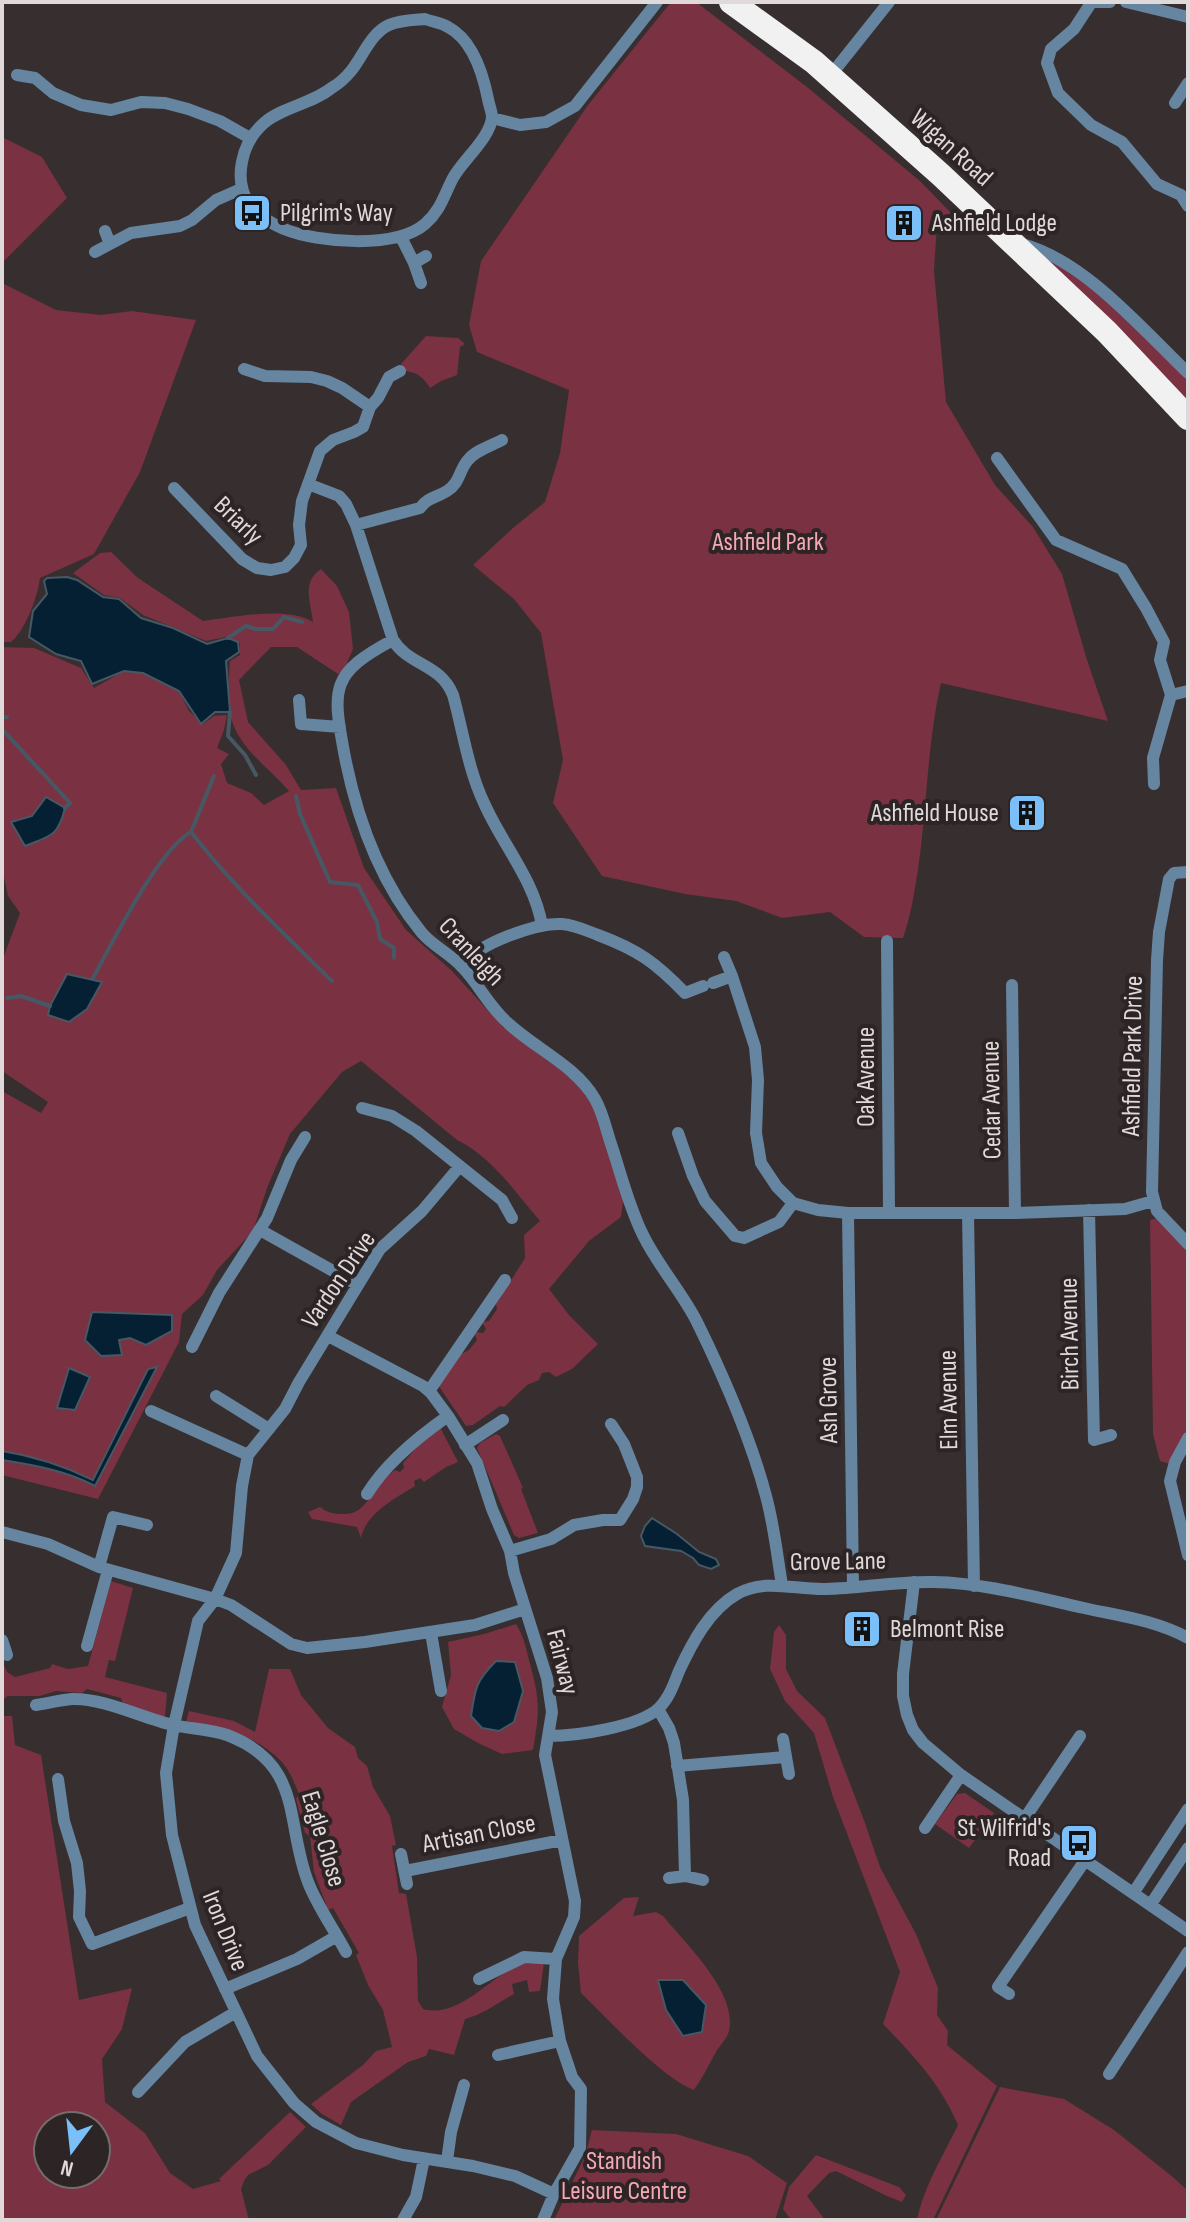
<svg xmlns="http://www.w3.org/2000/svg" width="1190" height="2222" viewBox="0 0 1190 2222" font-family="'Sofia Sans Condensed',sans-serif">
  <rect width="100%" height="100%" fill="#372e2f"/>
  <path fill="#7a3141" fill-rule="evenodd" d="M671,2H696L807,87L920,181L953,215L937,224L934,271L946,402L995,485L1033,527L1062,574L1087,660L1108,721L941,683C927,744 927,808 918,870C914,894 911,915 903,938L864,937L830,912L782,918L736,901L685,894L602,876L553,803L563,760L541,633L514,599L473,565L513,528L545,502L560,453L569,390L477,352L469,325L481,261L588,105Z
    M2,137L42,157L67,198L2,263Z
    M1012,242L1078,271L1188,373V418Z
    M2,283L56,310L101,315L132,311L196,320L140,472L94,554L40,578C38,596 25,631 11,642H2Z
    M426,336L458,338L465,344L460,347L457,375L441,381L430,388C424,378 418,373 406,371L401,364Z
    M111,552L138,578L203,621C232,617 288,606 313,622C311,603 301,582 321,569L337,586L349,612L353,649L343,672L338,674L297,647H271L239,680L248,722L286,765L301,790L336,788L364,868L406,930L452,971L503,1027L576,1082L591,1102L610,1149L624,1195L621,1217L589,1241L549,1289L569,1315L598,1344L572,1369L556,1377L549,1372L542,1373L539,1380L527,1385L504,1407L500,1406L473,1425L466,1426L438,1385L459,1355L469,1350L477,1340L475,1335L476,1332L483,1333L486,1329L482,1322L489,1321L497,1309L496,1304L525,1258L524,1235L540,1221C515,1192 492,1157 457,1140L361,1061L342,1072L290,1134L267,1188L253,1231L217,1270L203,1295L182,1314L179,1342L98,1499L2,1475V1091L41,1113L48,1102L2,1071V961L20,913L8,896L2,867V647L34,648L81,668L94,688L124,671L143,673L179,691L189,711L203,724L214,716L227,715L224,730L217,748L229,754L221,764L227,783L251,793L264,805L289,791C269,768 239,748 231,718C226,700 229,679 230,661L240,655V643L226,637L206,641L143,615L120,598L104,595L73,573L100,553Z
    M1157,1218L1188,1251V1429L1170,1464L1160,1461L1153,1434L1150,1220Z
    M440,1427L458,1462L446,1467L424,1482L420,1478L414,1481L415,1486C396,1498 366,1513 361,1538L357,1527L312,1519L308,1512L320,1507C328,1513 334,1514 344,1514C365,1514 368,1496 381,1483C385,1478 390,1474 395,1470L400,1472L404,1468L403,1463L425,1438Z
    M496,1434L500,1436L523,1488L521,1489L538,1533L519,1538L514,1535L477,1448L480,1443Z
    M111,1581L133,1588L115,1661L109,1660L105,1677L167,1693L165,1717L123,1705L121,1698L87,1689L82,1693L56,1691L40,1696H8L2,1700V1660L7,1672L15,1677L50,1668L52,1664L68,1669L88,1666Z
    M516,1624C523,1635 526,1647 529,1660C540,1699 540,1710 533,1750L502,1754L478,1743L454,1729L442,1707L451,1675L448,1642L484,1634Z
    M779,1625L786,1635V1669L797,1691L825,1718L865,1823L880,1867L916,1934L938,1988L937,2015L948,2031L947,2045L997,2086L933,2220H917C924,2186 943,2156 958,2125C941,2085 914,2056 883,2024L900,1972L833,1797L814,1733L785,1701L770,1669L774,1632Z
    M269,1669H290L301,1695L328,1728L355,1747L358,1758L367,1766L373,1787L390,1816L396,1845L392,1846L399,1893L406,1894L417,1957L418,2001L423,2009C461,2019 492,1973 525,1962C531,1960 538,1962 544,1963L540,1991L529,1992L527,1980L512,1984L514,1994C497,2003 484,2014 465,2019L454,2055L429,2049L426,2056L408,2062L351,2102L341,2125L322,2114L311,2104L363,2065L376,2051L392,2047L383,2010L368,1985L356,1955L359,1953L333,1908L328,1910L314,1872L310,1836L305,1833L296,1799L299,1794C294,1782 289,1769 280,1760C252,1733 222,1728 186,1722L189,1711L234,1721L255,1732Z
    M2,1707L4,1716H12L15,1745L41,1755L79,2000L132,1988L122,2029L102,2059L105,2102L145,2133L170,2173L193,2189L221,2181L219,2179L290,2112L306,2127L268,2165L248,2175L244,2181L241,2189L249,2220H2ZM48,2126H96V2174H48Z
    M965,1793L994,1813L969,1848L935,1824L957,1794Z
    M639,1897L633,1916L656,1912L663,1916C686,1944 738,1993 729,2031C727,2039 720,2045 716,2052C709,2065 703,2077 694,2090C664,2080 606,2017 581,1993L578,1963L579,1936L624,1898Z
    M1000,2087L1064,2099L1114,2130L1174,2178L1188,2191V2220H936Z
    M592,2130L676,2134L748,2156L787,2183L775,2220H554L585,2156Z
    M816,2155L899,2187L906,2195L902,2202L887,2196L836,2171L829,2173L807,2196L825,2220H791L783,2209L789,2187Z"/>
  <path fill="#062033" stroke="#475865" stroke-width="2" d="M67,577L77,580L103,597L119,599L141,618L173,628L207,644L228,638L238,642L239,652L226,661L230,712H215L201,724L179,691L143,673L124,671L92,684L81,661L56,654L29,637L33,611L47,594L44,581L47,578Z
    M46,797L65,808C58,837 50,836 25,846L11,822L32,816Z
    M67,974L102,982L87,1009L69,1022L48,1015L50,1006Z
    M92,1312L172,1315V1331L146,1345L130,1338L119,1340L122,1355L101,1356L85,1340Z
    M157,1367L95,1486C67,1471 34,1465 2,1460V1451C34,1456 64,1466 93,1480L148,1369Z
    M69,1368L90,1377L75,1410L57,1408Z
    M652,1518L677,1534L699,1552L716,1559L719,1565L711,1569L699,1565L693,1558L681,1551L645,1546L641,1536L645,1526Z
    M496,1661L515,1662L523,1691L514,1722L499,1731L482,1728L471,1716C475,1688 476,1681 496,1661Z
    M658,1980H683L706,2005L702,2032L683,2036L666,2010Z"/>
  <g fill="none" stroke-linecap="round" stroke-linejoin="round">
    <path stroke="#475865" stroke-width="4" d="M228,638L246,626L256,629H273L284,617L302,622
      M230,712L228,736L245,755L256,775
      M2,717H7
      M2,729L70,803L65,808
      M214,776L191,832C233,886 283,933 332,981
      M296,796L300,814L330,882L358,885L377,922L380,939L394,948V958
      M93,978C113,942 158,850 191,832
      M7,998L21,996L50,1006"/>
    <path stroke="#6585a0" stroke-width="12" d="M1090,2H1110
      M1126,2L1188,17
      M1091,3L1074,29L1051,49L1047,63L1058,93L1091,125L1122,142L1157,184L1181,195L1188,206
      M425,19C433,22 442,23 448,27C473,40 483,74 488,99C489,105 492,112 492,117C491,137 462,161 453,178C444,195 441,210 425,224C396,249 318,243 284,229C273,224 257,216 250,205C232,180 242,142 264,123C282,107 312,104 333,87C340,83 346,77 351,71C363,56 371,33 389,25C400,20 414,20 425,19Z
      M17,75L35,78L53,93L81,105L111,110L141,102L165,103L188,109L220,121L250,138
      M830,76L889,2
      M1175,103L1188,83
      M492,118L520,125L546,122L575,106L657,2
      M401,237L414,263
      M110,244L131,233L180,226L192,220L216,200L241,189
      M1022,244C1084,260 1142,329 1188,373
      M95,252L110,244L105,231
      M421,283L414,263L426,256
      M244,369L265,376L311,377L327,381L342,388L370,407
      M997,458L1056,540L1122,569L1146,608L1164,642L1160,660L1171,695L1188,691
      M308,484L339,496L346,504L356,525L393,640
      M174,488L242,559L257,568L271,570L285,567L294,558L301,545L299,525L302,501L320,451L333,440L354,432L363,427L370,407L378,398L389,377L400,371
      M356,525L420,508C428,497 436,498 447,491C460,483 459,470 468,460C476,450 491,446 502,440
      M299,700L301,724L340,727
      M1154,784L1153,758L1171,695
      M1188,872L1174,873L1169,879L1159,932L1157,960L1152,1192L1157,1211L1188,1244
      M542,926C535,881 502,844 484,803C468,769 463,731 453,695C440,663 409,666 393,640C331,673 332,688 344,752C356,816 380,882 422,933C434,947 451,954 463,968C480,986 490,1008 509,1024C536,1049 576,1066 595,1099C603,1113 606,1129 611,1144C621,1174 629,1207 643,1235C658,1266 682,1292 697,1322C724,1377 750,1436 766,1496C774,1525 777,1555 782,1585
      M887,941L889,1211
      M724,957L732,976
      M461,965C474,951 490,943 508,936C525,930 544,923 562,924C575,925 587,931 598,935C638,950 655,962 685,993L703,986
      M713,983L732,976L755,1047L758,1080L756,1133L761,1163L777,1187L793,1203L818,1210L848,1213H1015L1125,1209L1153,1201
      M1012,985L1015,1213
      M362,1108L392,1116L416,1131L502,1200L512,1218
      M678,1133L693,1176L705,1201L735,1236L744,1238L779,1222L793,1203
      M460,1166L422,1211L380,1249L299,1382L285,1409L248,1455L242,1486L236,1553L215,1599L198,1621L174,1725L166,1773L172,1835L195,1925L257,2056L294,2103L316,2122L356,2143L403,2155L473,2166L515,2176L554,2194
      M1089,1210L1094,1440L1111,1435
      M848,1213L853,1587
      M968,1213L974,1586
      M260,1230L358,1285
      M328,1336L423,1386L431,1393L448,1416L477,1463L492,1509L510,1551L514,1573L547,1678L552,1712L545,1755L575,1901L574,1917L556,1959L553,1999L560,2041L572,2077L581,2089L580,2148L554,2194L543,2220
      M192,1347L219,1293L267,1218L291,1160L305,1137
      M429,1391L505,1280
      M216,1396L269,1429
      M151,1411L248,1455
      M1188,1438L1175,1462L1170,1481L1188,1555
      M465,1445L503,1420
      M367,1494C386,1463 418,1437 448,1416
      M2,1532L48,1544L99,1567L215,1599L231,1605L291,1644L307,1648L365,1642L475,1625L525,1609
      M510,1551L551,1539L574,1525L603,1520H620L633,1499L637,1487V1477L624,1444L611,1424
      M99,1567L113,1517L147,1525
      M914,1582L903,1674V1696L907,1715L913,1730L923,1743L961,1775L1188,1931
      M431,1633L441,1691
      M2,1640L7,1655
      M87,1646L108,1570
      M36,1705C48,1703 61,1700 72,1699C104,1698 142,1718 173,1725C191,1729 210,1729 227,1735C304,1764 285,1823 308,1882C317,1906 334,1929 346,1952
      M658,1709L669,1728L674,1743L683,1800L685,1876
      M549,1736C576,1736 639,1727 659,1708C669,1698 674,1684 679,1671C692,1643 709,1610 737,1594C765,1578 795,1590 826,1589C862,1588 898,1581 934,1582C985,1583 1034,1597 1084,1608C1119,1616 1155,1620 1188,1638
      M783,1739L789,1774
      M677,1766L785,1757
      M58,1779L64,1821L77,1863L80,1891L79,1917L92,1944L190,1908
      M1025,1818L1080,1736
      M925,1828L961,1775
      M401,1854L407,1884
      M405,1871L562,1840
      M669,1878L685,1876L703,1880
      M1134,1892L1188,1809
      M1151,1904L1188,1848
      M479,1979L524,1957L556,1959
      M225,1989L297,1959L337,1936
      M1009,1994L998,1987L1086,1859
      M498,2055L560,2041
      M1109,2074L1188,1952
      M138,2092L185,2042L236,2012
      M447,2161L451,2132L464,2085
      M403,2220L416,2197L424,2159"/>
    <path stroke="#f1f1f1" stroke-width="24" d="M731,2L814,62L941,175L1107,332L1188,418"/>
  </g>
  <defs>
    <symbol id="bus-square" viewBox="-11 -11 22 22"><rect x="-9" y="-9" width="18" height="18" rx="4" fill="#7abff8" stroke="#2d2425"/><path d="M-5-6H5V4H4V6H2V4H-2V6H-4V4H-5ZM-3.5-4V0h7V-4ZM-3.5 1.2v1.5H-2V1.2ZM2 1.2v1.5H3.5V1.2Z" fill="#111"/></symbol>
    <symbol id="building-square" viewBox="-11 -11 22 22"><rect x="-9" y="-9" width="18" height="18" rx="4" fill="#7abff8" stroke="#2d2425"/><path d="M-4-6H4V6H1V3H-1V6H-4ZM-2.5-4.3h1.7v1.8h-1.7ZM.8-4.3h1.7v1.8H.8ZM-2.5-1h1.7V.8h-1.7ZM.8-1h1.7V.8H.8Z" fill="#111"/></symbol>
  </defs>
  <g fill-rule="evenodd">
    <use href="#bus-square" x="230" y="191" width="44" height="44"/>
    <use href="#building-square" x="882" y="201" width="44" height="44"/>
    <use href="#building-square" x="1005" y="791" width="44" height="44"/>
    <use href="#building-square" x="840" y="1607" width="44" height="44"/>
    <use href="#bus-square" x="1057" y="1821" width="44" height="44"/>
  </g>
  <g text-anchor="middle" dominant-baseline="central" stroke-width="8" stroke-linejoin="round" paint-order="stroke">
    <g font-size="26" fill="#dfd9da" stroke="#2d2425">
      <text transform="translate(951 148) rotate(42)">Wigan Road</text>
      <text transform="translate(238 521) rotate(44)">Briarly</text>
      <text transform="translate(471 952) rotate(47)">Cranleigh</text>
      <text transform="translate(1133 1056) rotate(-89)">Ashfield Park Drive</text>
      <text transform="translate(866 1077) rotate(-90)">Oak Avenue</text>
      <text transform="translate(992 1100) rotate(-91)">Cedar Avenue</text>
      <text transform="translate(339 1280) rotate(-56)">Vardon Drive</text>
      <text transform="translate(1070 1334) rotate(-91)">Birch Avenue</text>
      <text transform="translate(829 1400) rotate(-91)">Ash Grove</text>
      <text transform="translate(949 1400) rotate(-91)">Elm Avenue</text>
      <text transform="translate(838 1562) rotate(-1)">Grove Lane</text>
      <text transform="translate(562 1662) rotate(76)">Fairway</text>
      <text transform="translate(479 1834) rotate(-11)">Artisan Close</text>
      <text transform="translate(323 1839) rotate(73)">Eagle Close</text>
      <text transform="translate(225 1931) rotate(68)">Iron Drive</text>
    </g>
    <g font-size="26" fill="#dfd9da" stroke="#2d2425" text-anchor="start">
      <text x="280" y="213">Pilgrim's Way</text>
      <text x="932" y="223">Ashfield Lodge</text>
      <text x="999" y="813" text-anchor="end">Ashfield House</text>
      <text x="890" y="1629">Belmont Rise</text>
      <text x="1051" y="1828" text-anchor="end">St Wilfrid's<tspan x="1051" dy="30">Road</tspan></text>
    </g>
    <g font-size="26" fill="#f5a8b4" stroke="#2d2425">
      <text x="768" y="542">Ashfield Park</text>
      <text x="624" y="2161">Standish<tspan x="624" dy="30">Leisure Centre</tspan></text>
    </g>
  </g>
  <rect width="1190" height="2222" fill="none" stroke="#dfd9da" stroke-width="8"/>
  <g transform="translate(72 2150) rotate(195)"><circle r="38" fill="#2d2425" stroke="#746c6d" stroke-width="2"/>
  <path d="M0-6L14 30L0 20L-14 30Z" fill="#7abff8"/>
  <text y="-12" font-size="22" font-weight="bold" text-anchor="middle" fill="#dfd9da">N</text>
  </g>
</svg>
